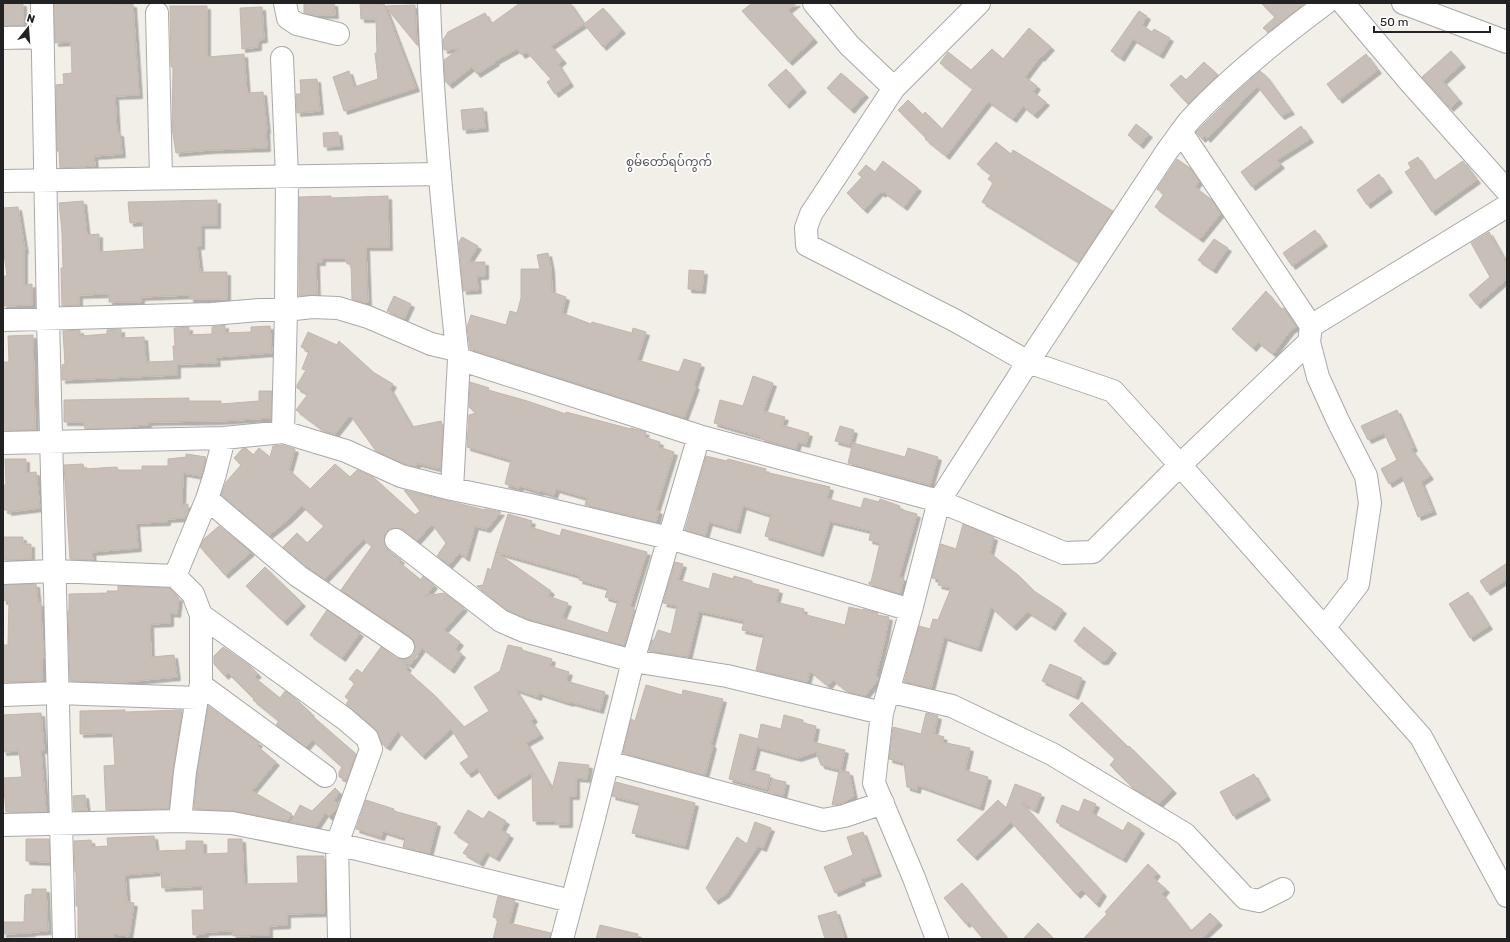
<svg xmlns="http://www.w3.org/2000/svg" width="1510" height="942" viewBox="0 0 1510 942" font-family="Rubik,'Noto Sans Myanmar',sans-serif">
  <defs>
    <filter id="shadow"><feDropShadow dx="3.5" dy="3.5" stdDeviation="0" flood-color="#0004"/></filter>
  </defs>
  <rect width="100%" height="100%" fill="#f2efe9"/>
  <path fill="#c7bfb8" stroke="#c4b6ab" filter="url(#shadow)" d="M3,3H23V25L3,26Z
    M54,3L133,4L139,95L115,96L117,133H120L122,154L94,156L95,166L60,168L59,151H57L56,85L64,84L63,74L72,73L71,42L55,43Z
    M304,3H334L335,15H315L304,13Z
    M360,3L384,4L416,88L344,111L333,77L349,71L354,87L378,79L375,53H377L376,19H361Z
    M520,3H570L584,24L551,46L563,60L558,64L570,83L555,94L547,82L551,79L527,52L522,55L517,49L495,61L496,62L477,74L472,67L449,85L445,81L444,60L459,49L444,50L443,40L448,32L485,13L491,24Z
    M752,3H797L788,10L814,39L789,62L742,11Z
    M1261,3H1305L1268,32L1263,28L1275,17Z
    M415,5L417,45L385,6Z
    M170,6H207V57L244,54L247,93L263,92L267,130H266L267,148L210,150L176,153L172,128L173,67H171Z
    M262,7L264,39L258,40V47L242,49L240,8Z
    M603,8L622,30L603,47L584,24Z
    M1139,11L1147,16L1142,25L1152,32L1154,29L1170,38L1160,55L1133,39L1121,58L1111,51Z
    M1029,28L1051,47L1041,58L1040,57L1025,77L1037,86L1033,92L1046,102L1034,115L1023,106L1013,119L989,102H988L946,156L925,139L926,138L898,110L908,100L923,115L925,112L942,129L973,89L940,63L948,52L971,70L992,49L1003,59Z
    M1451,51L1462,64L1443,81L1459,100L1450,108L1422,77Z
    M1366,54L1378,70L1339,100L1327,84Z
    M1204,62L1218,75L1188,104L1170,85L1181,75L1186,80Z
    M786,69L803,89L786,105L768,85Z
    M1260,71L1266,76L1291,111L1281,116L1257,86L1207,139L1205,136L1202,139L1196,132L1231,97Z
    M841,73L865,94L851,110L827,88Z
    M317,79L320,111L297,113L296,94H301L300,80Z
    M483,108L485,128L463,130L461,110Z
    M1136,124L1149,134L1140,145L1128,135Z
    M1301,126L1310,139L1277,160L1281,165L1252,187L1241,172Z
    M338,132L340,146L324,147L323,133Z
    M996,142L1011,154L1013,150L1113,211L1079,262L982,202L993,183L988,179L991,175L977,164Z
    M1418,157L1434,181L1463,161L1477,180L1432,212L1405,172L1411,168L1408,163Z
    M1177,159L1190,168L1199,181L1195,187L1212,200L1221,213L1200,239L1155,207L1164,194L1157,189Z
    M883,161L918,188L904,207L884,192L882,194L880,192L864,210L847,193L862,177L858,174L866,165L875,172Z
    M1379,174L1389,189L1367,205L1357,190Z
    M331,196V198L388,196L389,247H366L368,302L363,303L352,299L351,264H347L346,258H322V262H316L317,295L299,296V197Z
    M217,200V225H201V246H197L200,272H227V299H190V295L141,297V302H109V294L79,295V305L62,306L61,268H63L62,232L59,203L83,201L87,235L99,234V252L144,249L143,222L130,223L128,202Z
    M18,207L25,250H24V285L32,284V305L3,306V276H7L3,245V208Z
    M1315,230L1324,243L1292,266L1283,253Z
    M1489,232L1507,264V279L1477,305L1469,295L1490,277L1471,243Z
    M462,237L478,246L468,262H485V276H477L478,290L463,291L459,242Z
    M1214,239L1228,248L1213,270L1198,260Z
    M548,253L551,268L552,292L566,297L562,313L591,324L592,322L632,333L633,328L646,332L637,360L679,372L684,359L701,364L694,385L696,386L684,418L470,349L467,327L471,315L506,325L510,311L517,313L521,298V269H540L537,255Z
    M689,270L704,271L702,290L688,289Z
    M1266,291L1281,309L1284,308L1296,327L1291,330L1273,354L1258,342L1253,348L1232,329Z
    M394,296L411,304L404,319L387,311Z
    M225,325V333L251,332V327L270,326L272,353L216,357L217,363L177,364V375L62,380V365L65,364L63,331L80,330V336L107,334V330L121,329V338L144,337L146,362L174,361L173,346H175L174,328L189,327V335L212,334V327Z
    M308,332L337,345L339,341L373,372L393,384L390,389L412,427L441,421L443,427L441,469L417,463L416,467L405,464L376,451L350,415L335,434L324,431L296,410L308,394L297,388V385L306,370L302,369L309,351L301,347Z
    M33,335L35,430H3V362H9L8,336Z
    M753,376L773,383L763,411L785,417L782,425L809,433L806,444L798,442L796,449L761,439L762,437L714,423L720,400L743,406Z
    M470,382L489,388L488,390L524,400L566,414V412L631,429V428L646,432L644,437L660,442L659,447L674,452L656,510L659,511L656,522L585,505L587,498L556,489L554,495L541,491L540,492L520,486L519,488L505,484L511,460L467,447L469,415L476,413L469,407Z
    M259,391H272L271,418L220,421L148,422V425L131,426V428L85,429L84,422H64V400L189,398V401H221V404L259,401Z
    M1397,410L1414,448L1411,449L1430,476L1421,482L1433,511L1418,517L1402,476L1389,484L1381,469L1397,460L1384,433L1368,440L1361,426Z
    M840,426L854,430L850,445L835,441Z
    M853,443L905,457L908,448L938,457L930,485L848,463Z
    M282,445L295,449L289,470L310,489L335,464L350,477L357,470L373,477L415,515L420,511L404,490L485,510V509L501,512L487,529L475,526L466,558L459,553L449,565L437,556L446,543L432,524L417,541L404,530L398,528L391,529L386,533L384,539L385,545L388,550L401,560L399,562L421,580L423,576L434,585L426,596L444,593L464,608L444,630L460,642L455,649L462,654L451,670L422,648L410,665L402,661L408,667L406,670L433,694L464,727L489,711L474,687L500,671L508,645L522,648V650L552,659L550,666L569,672L566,681L605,692L600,710L571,702L570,703L539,693L538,697L515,689L534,719L531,721L540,735L526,743L552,789L559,762L589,765L587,779L576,778V796H569V824H556V821H533L532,772L495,796L477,768L468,774L460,763L469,757L451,729L422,756L398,731L387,747L382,744L375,729L346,704L349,700L345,697L355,683L349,679L357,669L362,673L381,647L396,658L402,659L408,658L414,654L415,648L414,642L410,637L341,590L372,546L363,539L325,579L306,566L283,547L297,533L307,543L324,526L302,506L289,519L269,535L221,495L226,482L241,465L234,458L242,449L246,448L253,455L259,448L270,457L273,446Z
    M186,454L206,457L201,476L183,473L182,505L188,504V512L185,518L167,519V522L136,523L138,548L92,552L93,560L70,559L64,465L83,464L84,469L117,467L118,470H142V466H168V459L186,457Z
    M706,456L727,461L728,459L766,469L765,472L830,487L827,498L835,501L861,508L864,498L879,502L880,499L900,506L899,509L917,514L899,577L904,578L900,594L869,584V582H871L880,543L869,540L871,531L830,521L820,553L765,536L771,515L743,506L737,530L709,522L705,536L685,530Z
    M5,459H26V473L36,472L40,508L8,512V510H4L3,485H6Z
    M508,514L532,521L530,527L560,536L562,529L647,552L630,606L633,607L634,610L624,646L528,619L507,610L477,586L483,585L488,568L491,570L496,552L551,591L548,596L568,603L562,618L608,633L618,601L605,597L608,588L579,580L580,576L496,552Z
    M963,524L994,537L990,553L1018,575L1034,591L1063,610L1052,627L1028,612L1013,627L991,607L978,648L944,637L931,688L904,682L919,626L930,629L933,619L938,620L951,588L938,585L940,580L932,578L941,544L956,549Z
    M219,526L251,552L225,575L200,547L204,539Z
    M3,537H23V544H31V559L3,560Z
    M675,562L683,564L678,580L709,589L713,573L733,579L734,576L752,581V583L779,590L776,602L804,609L803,614L845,625L849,607L863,610V609L878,613L877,615L889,617L885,639L876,675L879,678L865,696L848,692L833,680L828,686L810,671L807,682L756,670L764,635L742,630L744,621L699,611L688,657L649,651L652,640H654L658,630L671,634L677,606L663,603Z
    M1507,563V579L1487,592L1480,581Z
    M265,567L302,603L284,622L246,586Z
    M36,584L38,603H41L42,641H44V658H42V681L3,682V645H8L9,600L3,601V585Z
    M118,586L170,588L174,593V595L179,598L177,614L170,613V623L150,624L151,657L174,655L177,677L124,682L70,681L68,611H69V594L108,593L107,591H118Z
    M1468,592L1489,626L1470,638L1449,604Z
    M327,610L360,633L342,658L310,635Z
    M1084,627L1113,650L1105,661H1100L1074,641Z
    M223,647L249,665L258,674L254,677L280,698L285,691L290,694L311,713L310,714L356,754L347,780L339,777V772L342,767L312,740L306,747L276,725L279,721L253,700L254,699L228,673L225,676L214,664V656Z
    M1050,664L1082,678L1075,696L1042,681Z
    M646,685L682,695L683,690L723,699L711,744L713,745L705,775L623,753L631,719L635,721Z
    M1082,702L1128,747L1129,746L1173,790L1159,804L1133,788L1110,765L1115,759L1069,715Z
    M208,706L259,743L257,746L276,762L252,791L292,814L287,821L234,811L194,809L197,774Z
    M125,710V712L182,710L173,770L169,809L106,810L104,766L115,765L113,733L80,734V711Z
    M41,713L44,750H41L46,812H6L3,778L22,777L19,751L3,752V715Z
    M926,713L938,716L934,734L944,737L942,742L970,748L965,770L988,777L980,807L918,785L917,790L907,787L904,763L889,759L893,727L921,734Z
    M784,715L803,720V723L816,726L813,742L845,750L841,770L821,765L816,752L798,758L757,747L751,770L770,775L767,789L729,779L740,734L758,739L761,724L781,729Z
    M839,771L849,772L854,796L843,803L832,805Z
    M1254,774L1267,797L1233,816L1220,792Z
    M772,779L786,782L783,796L769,792Z
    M616,782L695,803L685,846L632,833L640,803L612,796Z
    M1015,784L1041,794L1035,810L1022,803L1103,893L1096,904L1082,890L1077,895L1011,822L974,857L957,840L998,800L1006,808Z
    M335,788L339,792L334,800L338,804L336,809L329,817L325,813L316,827L291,822L300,805L312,811Z
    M85,795L87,811H74L73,796Z
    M1084,799L1096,804L1092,813L1123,831L1128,822L1141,830L1123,859L1056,822L1062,805L1079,812Z
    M366,800L394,809V811L437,823L429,854L403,847L405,838L383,831L381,837L356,829Z
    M468,810L483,819L489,811L506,821L501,830L510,835L496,858L486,852L480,863L463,853L470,843L454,833Z
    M755,822L771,828L763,848L758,846L726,894L715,901L706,888L737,837L747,844Z
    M863,832L878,873L861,879L862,882L835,893L824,867L853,855L847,837Z
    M154,836L156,851L186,850V841H203V854L228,853V839H242L244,884L298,883L297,856H324V913L287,914V925L269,926V935L233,936V931L205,932V934L193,935L192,910H204L203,886L162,888L161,872L125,875L127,902L134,903L129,936L114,934V938H78V906H76V872H75L74,841L91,840L92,847L108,846L107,838Z
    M26,839H49L50,862L26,861Z
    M1148,864L1157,873L1153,878L1166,889L1162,894L1191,931L1210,913L1219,922L1201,939H1083L1107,914L1105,912Z
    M962,883L984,910L1008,939H983L969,922L966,924L944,898Z
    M32,889H46L48,931L32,932V933L3,934V922H24L25,895L32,894Z
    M498,896L515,900L509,923L551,933L550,939H493L498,919L493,917Z
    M836,911L845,939H825L818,916Z
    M1038,923L1054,939H1023Z
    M600,925L638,934L637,939H596Z"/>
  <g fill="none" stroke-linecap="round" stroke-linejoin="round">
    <defs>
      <path id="minor" d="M42,3L48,319L64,939
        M285,3L288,18L297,24L338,34
        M429,3C433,119 445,235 457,350L459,359L699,436L939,501L1064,553L1093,552L1180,465L1309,342
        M814,3L849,45L894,88
        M979,3L894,88L811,214L806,228L807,245L956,321L1028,362L1113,391L1180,465L1421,737L1507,896
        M1343,3L1409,81L1507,191
        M1403,3L1507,42
        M157,13L161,178
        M3,38L42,37
        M1181,132L1311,326L1309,342L1318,377L1338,421L1366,476L1370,503L1358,584L1324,628
        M3,181L440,174
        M3,320L212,314L260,310H286L287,176L282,58
        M1311,326L1507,206
        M283,432L286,310L312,307L338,308L368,317L431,344L457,350
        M3,443L224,438L283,432L346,451L401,476L452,489L530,505L669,538L911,610
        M452,489L459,359
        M207,499L298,576L403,647
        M396,540L501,621L524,631L633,661L727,676L882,713
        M3,573L54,571L175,576L193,594L201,615V685L197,698L185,772L180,821
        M175,576L207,499L215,474L224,438
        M201,615L345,719L367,738L371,749L337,844L339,939
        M201,685L325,776
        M888,691L952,706L1052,754L1185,834L1245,898L1259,901L1283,889
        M3,695L58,693L197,698
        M608,762L823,820L844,816L883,803
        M3,825L180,821L232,823L337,844L571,901
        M562,939L593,822L633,661L699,436
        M937,939L914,878L874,783L882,713L911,610L939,501L1028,362L1167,151C1175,141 1182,129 1191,119C1231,76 1279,38 1326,3"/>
    </defs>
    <use href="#minor" stroke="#a9a9a9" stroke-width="24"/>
    <use href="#minor" stroke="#fff" stroke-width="22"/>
  </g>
  <g text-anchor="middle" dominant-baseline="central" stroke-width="4" stroke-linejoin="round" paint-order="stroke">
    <g font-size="12" fill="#555" stroke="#fff">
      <text x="669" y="162">စွမ်တော်ရပ်ကွက်</text>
    </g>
  </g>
  <rect width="1510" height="942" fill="none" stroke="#222222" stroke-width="8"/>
  <g transform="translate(28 28) rotate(17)" stroke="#ffffff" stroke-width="3" paint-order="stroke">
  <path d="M0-3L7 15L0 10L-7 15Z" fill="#222222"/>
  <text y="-6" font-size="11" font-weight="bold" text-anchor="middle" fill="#222222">N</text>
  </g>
  <path d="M1374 26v6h116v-6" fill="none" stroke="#222222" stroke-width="2"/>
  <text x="1380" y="26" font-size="12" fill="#222222" stroke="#ffffff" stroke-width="3" paint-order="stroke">50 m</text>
</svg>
